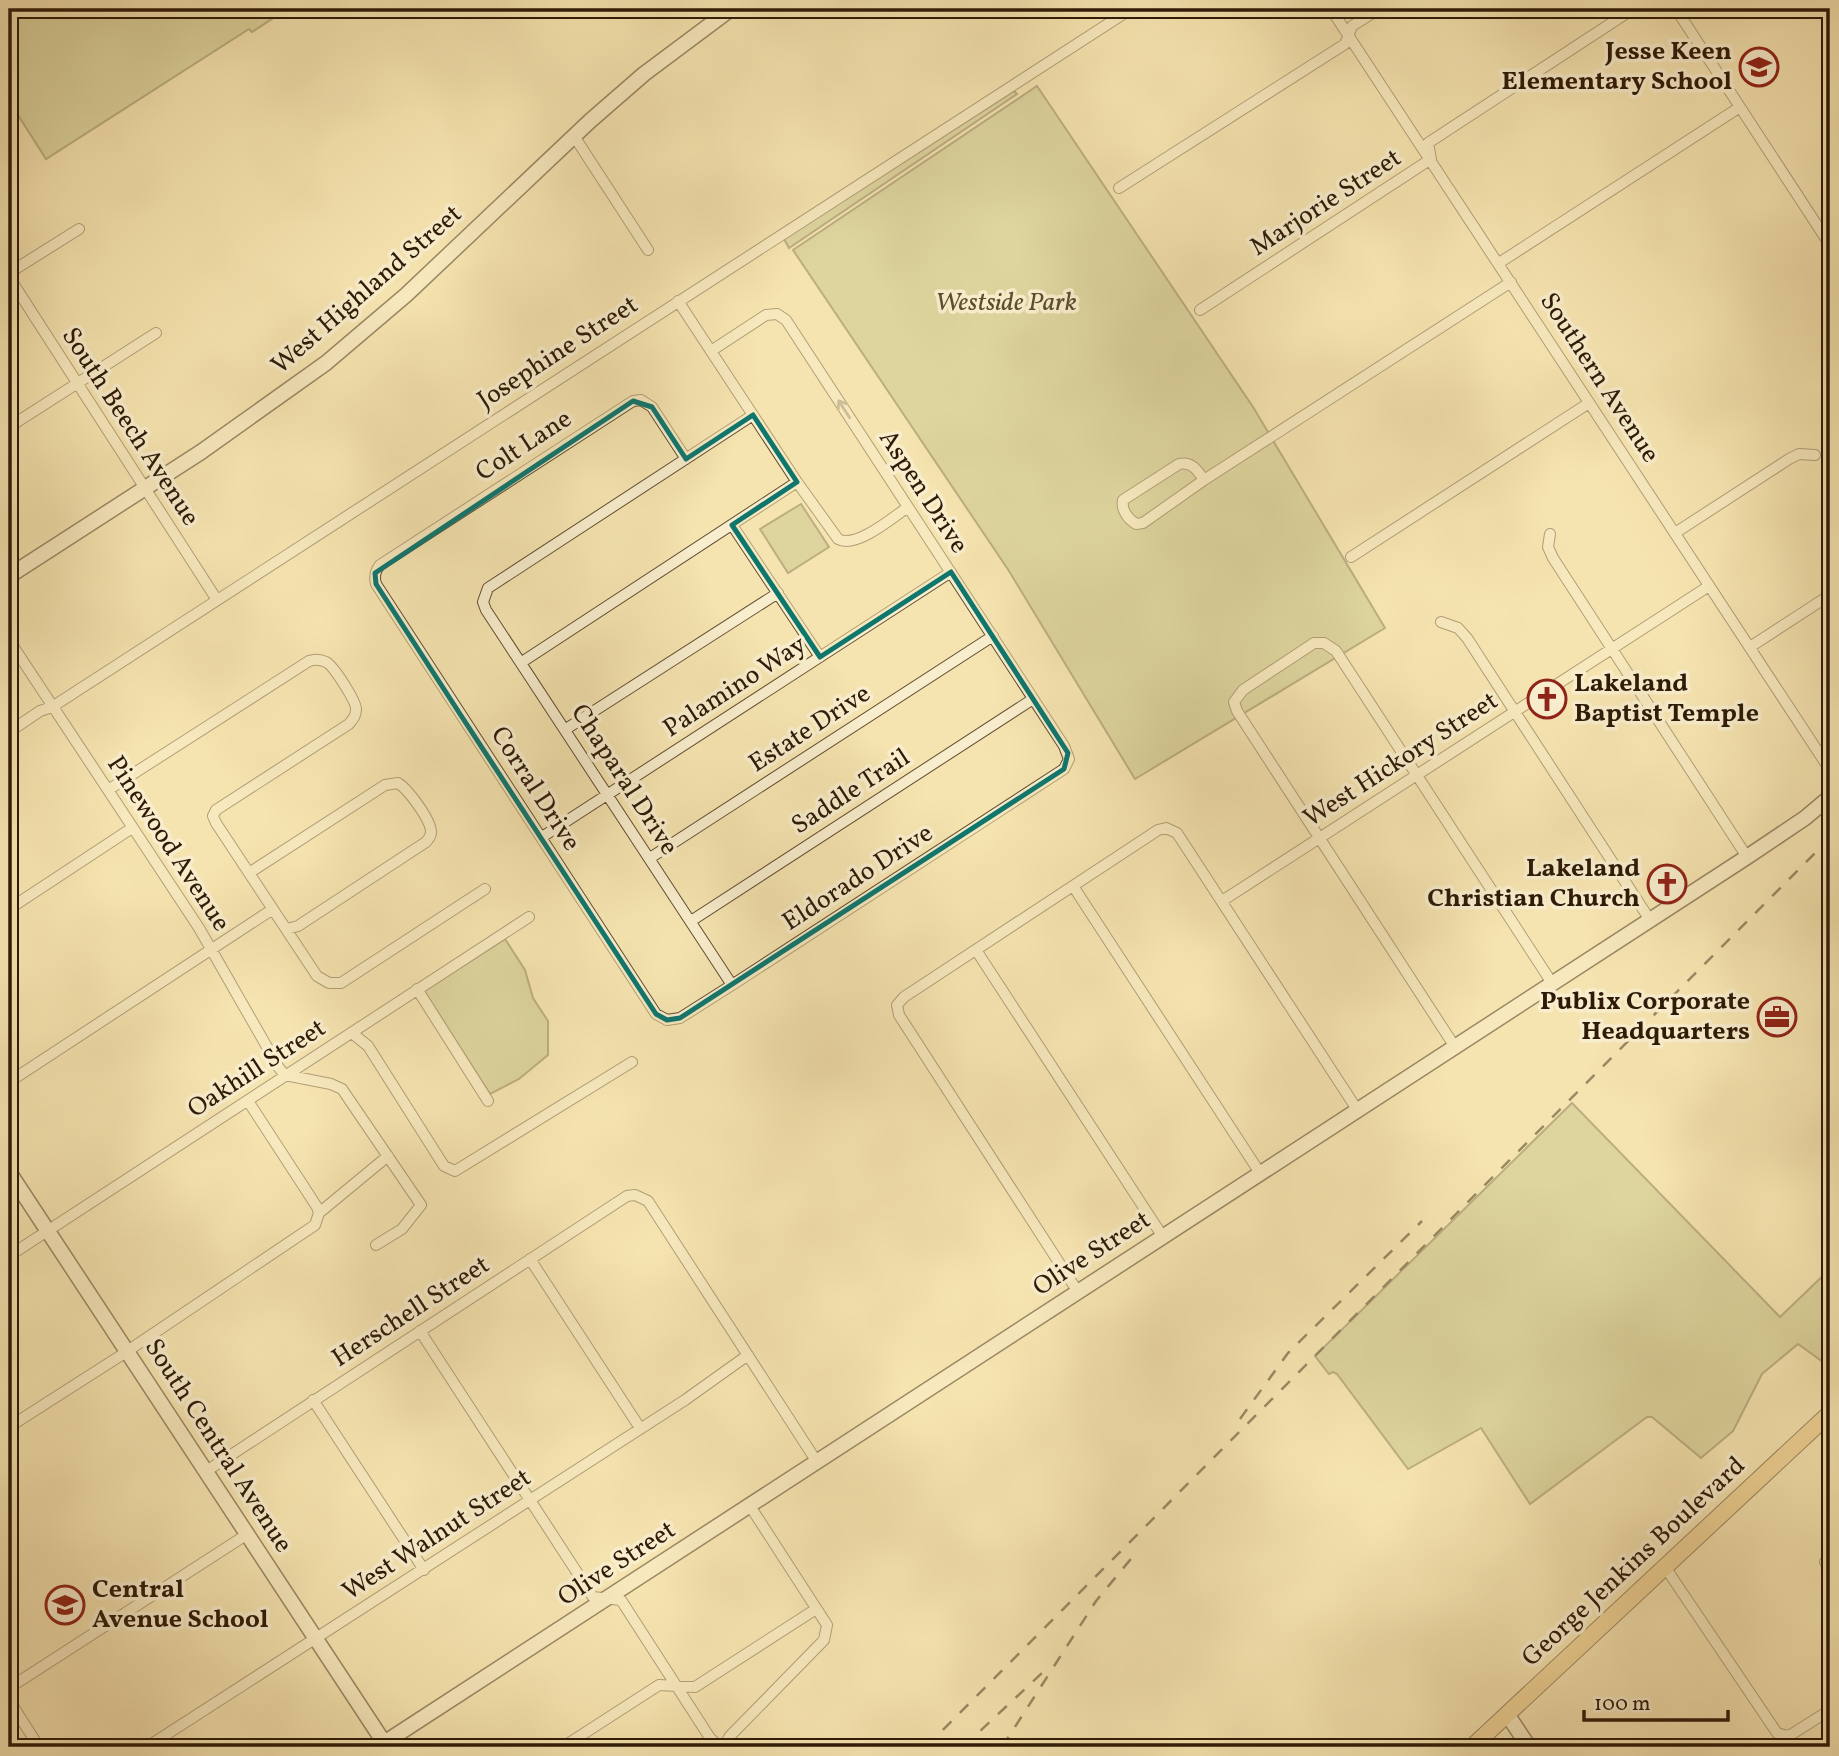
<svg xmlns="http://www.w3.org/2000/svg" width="1839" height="1756" viewBox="0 0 1839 1756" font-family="Vollkorn,serif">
  <rect width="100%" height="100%" fill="#f5e4b0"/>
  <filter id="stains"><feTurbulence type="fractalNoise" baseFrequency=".00286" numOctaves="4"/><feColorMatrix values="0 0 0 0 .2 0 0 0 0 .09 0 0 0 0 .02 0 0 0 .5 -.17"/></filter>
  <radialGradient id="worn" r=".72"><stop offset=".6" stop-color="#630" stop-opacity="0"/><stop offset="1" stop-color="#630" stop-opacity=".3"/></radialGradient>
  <path fill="#c0c388" stroke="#776e48" stroke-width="2" d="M9,9H287L252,32L249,29L46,159L9,101Z
    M1037,86L1253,407L1385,628L1135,779L1009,571L793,250Z
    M1014,91L1017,94L789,248L784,239Z
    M801,504L829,547L788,573L760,529Z
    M505,939L525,970L533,998L548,1021V1055L519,1079L490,1094L424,991Z
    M1572,1103L1780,1317L1830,1269V1367L1798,1344L1762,1374L1733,1431L1701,1458L1652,1417H1647L1530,1504L1481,1428L1408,1469L1337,1374L1333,1372L1329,1374L1315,1356Z"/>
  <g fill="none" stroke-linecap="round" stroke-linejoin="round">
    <defs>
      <path id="street" d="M1331,9L1830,770
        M1676,9L1830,245
        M9,124L13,121
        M574,136L648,250
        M1119,188L1345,44L1352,26L1379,9
        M1499,263L1740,107
        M9,273L79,229
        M9,277L217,600
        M678,301L797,482L838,539C856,549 892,518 908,507
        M1200,310L1431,159L1428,143L1633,9
        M9,427L156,333
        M686,459L652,407L641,400L633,401L380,565C375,571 374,576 376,584L656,1014L667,1020L680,1018L732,985L1064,769L1069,759L1064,746L786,320L777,314L766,315L711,351
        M1204,480C1198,471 1192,461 1179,464L1123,500C1121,510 1128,519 1136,524L1143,523L1204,480L1511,282
        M732,525L820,657
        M1675,533L1789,459L1799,454L1815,455
        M1550,534L1548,547L1553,558L1747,857
        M1351,557L1589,403
        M1441,622L1458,628L1467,638L1650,920
        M9,640L199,928L279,1068L285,1075L331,1084L342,1089L421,1205L402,1229L376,1245
        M1750,647L1830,595
        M522,662L797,482
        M566,729L778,593
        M9,732L40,711L52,707L1131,9
        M108,790L309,661C315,659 320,659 326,662C333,665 356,701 356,709C356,716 353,719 349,724L216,810L213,816L216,823L317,976L329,983H341L485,889
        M542,837L951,572
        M650,858L993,636
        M249,873L385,785L398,783C408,789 431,820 431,832C431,837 429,838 426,842L298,926L287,929
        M1073,886L1260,1173
        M1222,901L1709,586
        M9,909L132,828
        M691,921L1033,699
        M976,950L1163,1237
        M732,985L486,610L483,602L488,588L753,415
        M417,989L488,1101
        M352,1033L368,1046L444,1166L455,1171L632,1062
        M1455,1047L1237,711L1234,702L1243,690L1314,643H1324L1336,651L1552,983
        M9,1082L273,909
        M319,1213L388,1156
        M9,1256L529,917
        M530,1259L640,1428
        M1078,1292L899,1015L897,1005L904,997L1158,830L1166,828L1177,833L1358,1111
        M420,1331L593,1597L621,1600L710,1738L720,1747
        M313,1400L424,1570
        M9,1427L120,1356L315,1225L319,1213L317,1207L248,1101
        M205,1472L627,1196L635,1195L648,1201L817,1462
        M1825,1562L1830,1557
        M1665,1567L1777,1733L1787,1736L1792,1734L1830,1710
        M9,1688L246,1535
        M9,1700L39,1747
        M147,1747L685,1400L748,1355
        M563,1747L659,1685L695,1687L816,1609
        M723,1747L730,1736L824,1640L827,1625L750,1506"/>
      <path id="secondary" d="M9,576L201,452L326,363L406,295L590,121L644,74L731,9
        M9,1172L387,1747
        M1507,1714L1529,1747
        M384,1743L1747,857L1805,818L1830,797"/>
      <path id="primary" d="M1472,1747L1830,1413"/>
    </defs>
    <use href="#street" stroke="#604c31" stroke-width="12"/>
    <use href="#secondary" stroke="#2e1a07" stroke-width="17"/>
    <use href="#primary" stroke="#2e1a07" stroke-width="18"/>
    <use href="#street" stroke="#f8edcc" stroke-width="10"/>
    <use href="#secondary" stroke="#f8edcc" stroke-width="14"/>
    <use href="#primary" stroke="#eac278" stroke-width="16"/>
    <path stroke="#2e1a07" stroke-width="2.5" stroke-dasharray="12 12" stroke-linecap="butt" d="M1240,1419L1288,1353L1422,1221
      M926,1747L1830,838
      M963,1747L1042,1673
      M1002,1747L1096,1601L1135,1554"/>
  </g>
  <defs><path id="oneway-shaft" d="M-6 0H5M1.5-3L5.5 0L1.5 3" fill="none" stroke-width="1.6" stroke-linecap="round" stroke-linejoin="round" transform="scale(1.75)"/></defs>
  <use stroke="#9d8e73" href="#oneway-shaft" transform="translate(844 409) rotate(-123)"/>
  <path d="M0 0H1839V1756H0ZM633,401L652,407L686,459L753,415L797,482L732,525L820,657L951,572L1068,753L1064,769L680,1018L667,1020L656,1014L460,714L376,584L375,573Z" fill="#f5e4b0" fill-opacity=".55" fill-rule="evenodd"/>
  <path fill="none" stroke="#0f766e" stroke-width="5" stroke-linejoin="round" d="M633,401L652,407L686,459L753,415L797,482L732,525L820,657L951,572L1068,753L1064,769L680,1018L667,1020L656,1014L460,714L376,584L375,573Z"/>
  <defs>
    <symbol id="school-ring" viewBox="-11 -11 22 22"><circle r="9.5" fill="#f8edcc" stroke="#8f2418" stroke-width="1.5"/><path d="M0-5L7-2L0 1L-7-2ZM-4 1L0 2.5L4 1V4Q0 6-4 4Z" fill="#8f2418"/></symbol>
    <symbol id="church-ring" viewBox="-11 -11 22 22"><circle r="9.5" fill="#f8edcc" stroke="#8f2418" stroke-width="1.5"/><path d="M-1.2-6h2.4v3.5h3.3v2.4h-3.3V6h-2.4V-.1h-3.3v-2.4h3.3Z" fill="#8f2418"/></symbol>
    <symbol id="office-ring" viewBox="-11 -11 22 22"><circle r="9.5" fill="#f8edcc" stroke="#8f2418" stroke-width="1.5"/><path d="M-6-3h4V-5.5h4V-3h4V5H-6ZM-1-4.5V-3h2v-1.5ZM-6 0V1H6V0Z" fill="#8f2418"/></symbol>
  </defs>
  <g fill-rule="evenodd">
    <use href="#school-ring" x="1737" y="45" width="44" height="44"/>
    <use href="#church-ring" x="1525" y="677" width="44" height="44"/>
    <use href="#church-ring" x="1645" y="862" width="44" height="44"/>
    <use href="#office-ring" x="1755" y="995" width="44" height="44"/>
    <use href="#school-ring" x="43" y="1583" width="44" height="44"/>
  </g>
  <g text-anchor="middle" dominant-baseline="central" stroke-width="7" stroke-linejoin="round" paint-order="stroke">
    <g font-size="26" font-weight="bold" fill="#2e1a07" stroke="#f8edcc" text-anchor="end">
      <text x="1732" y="52">Jesse Keen<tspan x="1732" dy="30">Elementary School</tspan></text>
      <text x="1574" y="684" text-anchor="start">Lakeland<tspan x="1574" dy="30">Baptist Temple</tspan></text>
      <text x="1640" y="869">Lakeland<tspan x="1640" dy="30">Christian Church</tspan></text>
      <text x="1750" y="1002">Publix Corporate<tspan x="1750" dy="30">Headquarters</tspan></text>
      <text x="92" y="1590" text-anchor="start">Central<tspan x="92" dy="30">Avenue School</tspan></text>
    </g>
    <g font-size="26" fill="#2e1a07" stroke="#f8edcc">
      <text transform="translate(1326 203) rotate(-33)">Marjorie Street</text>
      <text transform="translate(367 290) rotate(-41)">West Highland Street</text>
      <text transform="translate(558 353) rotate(-33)">Josephine Street</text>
      <text transform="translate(1599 378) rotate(57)">Southern Avenue</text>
      <text transform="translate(130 427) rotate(57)">South Beech Avenue</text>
      <text transform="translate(524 446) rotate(-33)">Colt Lane</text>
      <text transform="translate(923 492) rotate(57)">Aspen Drive</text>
      <text transform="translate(735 687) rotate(-33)">Palamino Way</text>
      <text transform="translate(810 729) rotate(-33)">Estate Drive</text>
      <text transform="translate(1401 760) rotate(-33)">West Hickory Street</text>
      <text transform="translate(624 780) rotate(57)">Chaparal Drive</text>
      <text transform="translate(535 789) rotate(57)">Corral Drive</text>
      <text transform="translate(851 792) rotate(-33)">Saddle Trail</text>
      <text transform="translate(168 844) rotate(57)">Pinewood Avenue</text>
      <text transform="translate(858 878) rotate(-33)">Eldorado Drive</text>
      <text transform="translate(257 1069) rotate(-33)">Oakhill Street</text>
      <text transform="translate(1092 1254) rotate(-33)">Olive Street</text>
      <text transform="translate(411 1312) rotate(-33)">Herschell Street</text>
      <text transform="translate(218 1446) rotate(57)">South Central Avenue</text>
      <text transform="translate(437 1535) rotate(-33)">West Walnut Street</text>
      <text transform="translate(1634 1562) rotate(-43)">George Jenkins Boulevard</text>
      <text transform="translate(617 1564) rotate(-33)">Olive Street</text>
    </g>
    <g font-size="26" font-style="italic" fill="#5a4d2e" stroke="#f8edcc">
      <text x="1006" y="303">Westside Park</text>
    </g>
  </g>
  <rect width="1839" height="1756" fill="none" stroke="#f5e4b0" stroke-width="35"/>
  <rect x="10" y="10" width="1818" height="1735" fill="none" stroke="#2e1a07" stroke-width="3.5"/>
  <rect x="18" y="18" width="1804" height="1721" fill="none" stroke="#2e1a07" stroke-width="2"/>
  <path d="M1584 1710v10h144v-10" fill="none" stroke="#2e1a07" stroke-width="3.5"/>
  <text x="1594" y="1710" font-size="21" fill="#2e1a07" stroke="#f8edcc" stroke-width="5" paint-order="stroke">100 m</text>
  <rect width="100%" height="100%" filter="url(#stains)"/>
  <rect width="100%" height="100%" fill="url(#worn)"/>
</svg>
